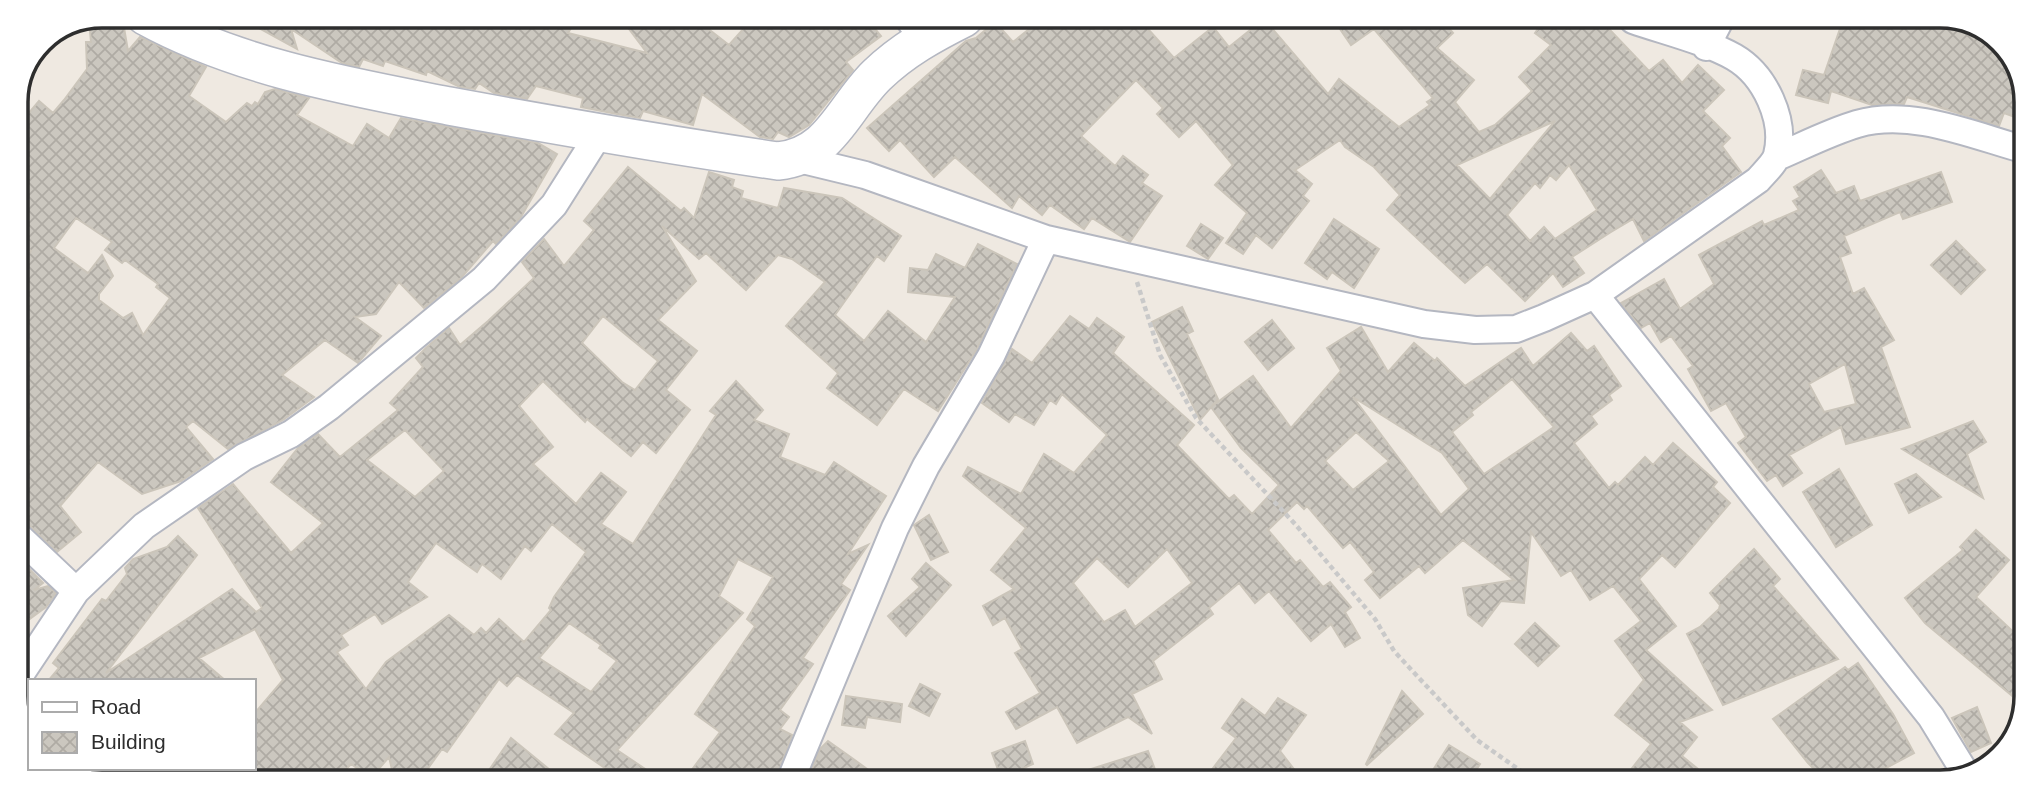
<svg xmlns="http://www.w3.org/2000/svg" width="2042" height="798" viewBox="0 0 2042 798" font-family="Arial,sans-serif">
  <defs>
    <pattern id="building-cross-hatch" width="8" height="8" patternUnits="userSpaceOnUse" patternTransform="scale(1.75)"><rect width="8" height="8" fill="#cbc7bf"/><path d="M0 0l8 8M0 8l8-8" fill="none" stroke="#afaba4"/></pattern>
  </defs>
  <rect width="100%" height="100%" fill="#efe9e1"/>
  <path fill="url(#building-cross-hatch)" stroke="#cbc5ba" stroke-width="2" fill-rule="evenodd" d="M102,16H122L128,51L140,37L206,67L189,96L226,122L247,103L252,106L255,102L258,104L265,92L275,89L309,98L297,115L353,146L367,124L389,138L401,118L538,143L557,154L521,217L496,244L493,241L461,278L424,308L399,282L376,314L355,317L381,336L358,363L325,340L282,375L314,397L283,420L228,449L193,421L186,427L213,459L181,481L142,494L98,462L60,506L81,532L57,552L27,523L16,519V273L31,251L16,240V128L39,101L53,113L64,100L87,69L86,42H91L89,21ZM76,218L112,242L105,250L122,263L125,260L158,284L156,287L170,298L143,335L132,313L123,318L99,300V294L113,276L102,255L88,273L54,248Z
    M237,16L578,17L568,33L647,53L620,17H693L729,45L754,17L866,18L881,36L846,62L853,70L809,125L789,137L778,132L773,139L760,137L702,94L693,125L643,111L640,118L617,114L581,107L583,98L536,86L527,99L494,93L479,83L475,89L460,87L427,71L426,75L385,61L383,66L363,59L359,67L342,63L291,29L297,49Z
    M1043,18H1161L1148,29L1174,58L1213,27L1229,47L1264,19L1328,94L1339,79L1399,127L1430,105L1427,102L1433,98L1374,29L1351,45L1340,29L1355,19H1441L1453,33L1437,48L1474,80L1455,102L1479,132L1495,125L1532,91L1519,77L1551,45L1535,33L1545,19L1616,20L1609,29L1649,71L1663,60L1682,83L1698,65L1724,90L1703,111L1730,138L1722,146L1741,172L1644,241L1633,219L1611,232L1572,257L1584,273L1563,287L1553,273L1525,301L1487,264L1465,283L1387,210L1400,195L1374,167L1345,147L1340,140L1295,170L1312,184L1303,196L1309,201L1272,248L1256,235L1243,254L1226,243L1247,213L1215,185L1233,165L1196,121L1179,137L1157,114L1163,108L1136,80L1081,136L1115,166L1123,156L1148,175L1142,183L1162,196L1130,242L1092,218L1084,229L1050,205L1042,215L1019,196L1012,208L955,157L934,177L900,140L889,151L867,128L966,41L976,38L995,22L1013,42ZM1555,121L1490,199L1457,165ZM1569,165L1597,210L1555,239L1544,227L1530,241L1507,215L1535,183L1540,188L1550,175L1556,180Z
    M1843,20H1934L1999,43L2009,50L2026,96V121L2004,113L1999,126L1907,97L1904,104L1872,105L1831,91L1828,103L1796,95L1803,70L1824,75Z
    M628,167L681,211L684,208L694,218L709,172L734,180L732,187L743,191L741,198L778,208L784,188L842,198L901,236L884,261L877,256L835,315L864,341L888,311L926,342L955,297L908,292L910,268L928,270L936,254L965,268L978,244L1017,264L977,349L938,411L904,389L877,425L827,388L838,373L786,326L825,282L792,259L778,255L746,290L706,253L699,259L662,226L696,281L658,320L697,351L666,390L690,410L656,453L643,442L631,456L587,419L585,422L543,381L519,406L553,447L533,464L576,504L601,473L626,492L601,524L633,544L716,415L710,411L736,381L763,410L754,420L789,434L780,457L825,475L834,462L886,496L848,554L868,545L841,584L850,590L803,658L813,664L780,710L789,717L780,729L792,735L776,779H685L720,732L695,714L755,626L747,619L773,577L738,559L719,596L743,613L617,750L660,779H621L555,734L574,713L517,675L507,686L499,679L447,752L442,749L421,778H394L389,757L371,778L351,764L338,778H254V714L283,680L255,629L199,658L226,681H48L59,668L53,663L102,599L106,601L127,574L125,568L133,559L167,547L178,536L197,555L106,673L232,589L256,612L262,608L198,508L233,484L291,553L323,523L271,482L298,448L318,434L340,457L398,410L390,403L423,367L416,358L426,348L449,328L460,345L488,321L534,278L522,262L544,239L564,266L594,230L584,221ZM603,316L658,361L635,390L622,382L582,343ZM405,430L444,471L415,497L367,460ZM552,524L586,552L554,597L549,608L551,610L524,642L499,619L486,633L481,628L474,635L449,615L386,662L366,689L337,652L348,645L341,635L375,614L382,624L427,597L408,582L436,543L477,572L482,564L501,579L525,546L531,551ZM569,623L601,645L599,648L617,661L591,692L539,658Z
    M1821,170L1836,193L1854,186L1860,201L1941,172L1952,202L1903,219L1900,212L1844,236L1851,253L1840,257L1853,294L1864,288L1894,340L1881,347L1910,427L1846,444L1841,427L1789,455L1802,473L1783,486L1776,475L1767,481L1738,443L1746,437L1726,403L1711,411L1688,369L1693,366L1671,336L1661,342L1650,323L1641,328L1621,303L1664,279L1680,309L1714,284L1699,255L1762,221L1764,225L1799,210L1793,201L1800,197L1794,187ZM1845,364L1856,404L1824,412L1809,384Z
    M1334,219L1379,249L1354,288L1332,272L1327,279L1305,263Z
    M1201,224L1223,238L1208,259L1187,246Z
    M1956,241L1985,270L1961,294L1931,265Z
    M1182,307L1193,331L1187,334L1218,399L1200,420L1152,322Z
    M1070,316L1089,329L1097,318L1124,337L1113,353L1194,425L1177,445L1229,499L1234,495L1252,514L1279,485L1241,448L1211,407L1253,376L1291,428L1341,371L1327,348L1361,327L1388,372L1414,343L1435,361L1437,358L1465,386L1521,348L1533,366L1571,333L1587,351L1594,346L1621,386L1609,395L1612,400L1591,416L1597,424L1574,443L1609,488L1615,482L1618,485L1645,457L1653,465L1673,443L1717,482L1713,487L1730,503L1675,567L1662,555L1639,579L1676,626L1646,650L1712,710L1680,722L1697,737L1682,756L1714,782L1622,781L1651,744L1615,715L1644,680L1615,641L1641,621L1613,586L1590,600L1571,570L1561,576L1531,532L1524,603L1501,601L1482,626L1468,615L1463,588L1514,580L1463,540L1425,573L1419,566L1380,598L1365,580L1374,572L1350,542L1343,548L1307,506L1304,509L1297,502L1268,530L1296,563L1300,560L1323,587L1330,582L1351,607L1345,612L1360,638L1345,647L1331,624L1311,641L1269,591L1255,603L1239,583L1209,608L1213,614L1153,661L1162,679L1132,694L1152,734L1128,717L1077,743L1057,707L1016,729L1006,712L1040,693L1015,653L1022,649L1005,618L993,625L983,606L1014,589L991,570L1026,528L963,476L968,467L1021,494L1044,454L1074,473L1107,435L1062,394L1056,404L1050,400L1034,425L1015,414L1009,422L982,403L1012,349L1032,363ZM1512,379L1554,427L1484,474L1452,432L1473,415L1471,412ZM1353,397L1442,453L1469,489L1441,515ZM1356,432L1389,461L1353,490L1325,461ZM1167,549L1192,583L1135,627L1125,610L1104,622L1073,583L1097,558L1128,587Z
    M1272,320L1294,348L1268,370L1245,342Z
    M1973,421L1986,442L1967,454L1983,498L1902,449Z
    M1839,469L1872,525L1836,547L1803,492Z
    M1916,474L1941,497L1909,513L1895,484Z
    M929,515L948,552L931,560L914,525Z
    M1976,530L2009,560L1976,597L2022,640V704L1925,623L1905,598L1963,550L1960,547Z
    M1754,549L1780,579L1773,586L1838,659L1723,705L1687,634L1700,627L1719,609L1720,605L1710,593Z
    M16,556L43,583L34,590L48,586L56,593L46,607L16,629Z
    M926,563L951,585L906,636L888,616L920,587L912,579Z
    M1535,623L1559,646L1538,666L1515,644Z
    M1858,663L1893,714L1914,753L1860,782H1827L1808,763L1773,719L1845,667L1848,670Z
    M920,684L940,694L929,716L909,706Z
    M1402,691L1423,714L1367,765L1366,764Z
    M846,696L902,704L900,722L867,717L865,728L842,725Z
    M1278,698L1306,715L1280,751L1303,781L1204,780L1236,738L1222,728L1242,699L1265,716Z
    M1977,707L1991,743L1971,752L1952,718Z
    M511,738L561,779H483Z
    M828,741L852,758L882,780L808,779L820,749Z
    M1025,741L1033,764L1001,778L992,753Z
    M1449,745L1480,764L1469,781H1426Z
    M1148,751L1159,780H1069V776Z"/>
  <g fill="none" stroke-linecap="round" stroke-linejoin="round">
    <defs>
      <path id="minor" d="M908,18L923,39
        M1706,47L1720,20
        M1777,157C1803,146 1830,132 1857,124C1912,108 1974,136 2026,150
        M799,159L865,175L1046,239L1424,324L1475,330L1516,329L1544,318L1595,295L1758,180C1764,173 1775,163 1777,155C1786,120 1765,75 1734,57C1706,41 1664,31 1633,20
        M1595,295L1931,717L1966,774
        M16,534L76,591
        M16,681L76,591L144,526L244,457L291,434L329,407L484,279L554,205L599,134
        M791,779L895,528L926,466L991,356L1046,239"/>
      <path id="secondary" d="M145,16C238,67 346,86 449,106C558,126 668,145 778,161C831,156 843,108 877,75C903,50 932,34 964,18"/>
    </defs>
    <use href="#minor" stroke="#b4b7c1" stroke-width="30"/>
    <use href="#secondary" stroke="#b4b7c1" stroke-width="40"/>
    <path stroke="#c9c9c9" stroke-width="4.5" stroke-dasharray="5 3.5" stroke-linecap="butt" d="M1137,282L1160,355L1196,418L1295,524L1375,619L1394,651L1419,678L1477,740L1535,781"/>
    <use href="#minor" stroke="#fff" stroke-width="26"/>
    <use href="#secondary" stroke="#fff" stroke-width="37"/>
  </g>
  <path d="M0 0H2042V798H0ZM102 28H1940A74 74 0 0 1 2014 102V696A74 74 0 0 1 1940 770H102A74 74 0 0 1 28 696V102A74 74 0 0 1 102 28Z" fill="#fff" fill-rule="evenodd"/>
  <path fill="none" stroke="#2e2e2e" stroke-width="3.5" d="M102 28H1940A74 74 0 0 1 2014 102V696A74 74 0 0 1 1940 770H102A74 74 0 0 1 28 696V102A74 74 0 0 1 102 28Z"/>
  <rect x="28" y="679" width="228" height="91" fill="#ffffff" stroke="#ababab" stroke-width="2"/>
  <rect x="42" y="702" width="35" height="10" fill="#ffffff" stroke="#ababab" stroke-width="2"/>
  <text x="91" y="714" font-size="21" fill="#2e2e2e">Road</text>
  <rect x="42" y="732" width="35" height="21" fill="url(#building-cross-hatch)" stroke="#ababab" stroke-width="2"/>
  <text x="91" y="749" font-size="21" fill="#2e2e2e">Building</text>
</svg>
